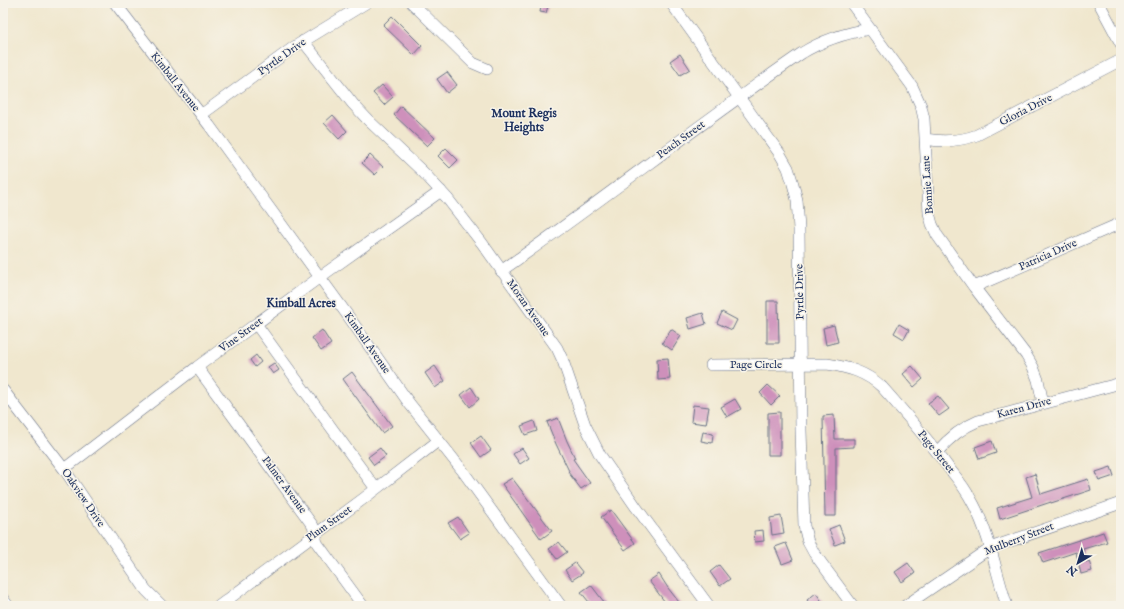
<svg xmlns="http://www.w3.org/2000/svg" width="1124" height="609" viewBox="0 0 1124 609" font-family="'IM FELL English',serif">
  <rect width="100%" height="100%" fill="#f7f3e8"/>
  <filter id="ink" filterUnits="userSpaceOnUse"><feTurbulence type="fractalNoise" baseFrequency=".025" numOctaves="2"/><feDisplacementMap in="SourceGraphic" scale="8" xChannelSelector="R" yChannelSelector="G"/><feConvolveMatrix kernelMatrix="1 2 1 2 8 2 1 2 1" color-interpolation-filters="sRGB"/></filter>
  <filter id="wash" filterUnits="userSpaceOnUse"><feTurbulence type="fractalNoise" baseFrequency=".012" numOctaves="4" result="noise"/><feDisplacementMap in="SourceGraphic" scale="16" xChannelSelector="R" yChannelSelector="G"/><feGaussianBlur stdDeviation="0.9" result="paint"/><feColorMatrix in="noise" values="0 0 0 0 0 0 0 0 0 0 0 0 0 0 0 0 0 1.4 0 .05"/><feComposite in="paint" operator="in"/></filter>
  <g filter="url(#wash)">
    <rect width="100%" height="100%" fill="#f0e7ce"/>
    <g id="blocks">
      <path fill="#ce90bb" d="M542,3H549L546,13L540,12Z
        M392,16L422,46L414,55L383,25Z
        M680,54L690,69L680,75L670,61Z
        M447,72L457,85L447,93L437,79Z
        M382,85L393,97L384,105L373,93Z
        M401,106L435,138L427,146L394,115Z
        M333,115L347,131L339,139L324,123Z
        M446,148L458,160L450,168L438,156Z
        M370,155L383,167L375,175L362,163Z
        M767,301H778L779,343H767Z
        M722,312L737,320L732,330L717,323Z
        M703,313L706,324L690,329L687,318Z
        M899,324L909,330L904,339L894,333Z
        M834,325L838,342L826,345L823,328Z
        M671,329L681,336L672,350L662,343Z
        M322,330L331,344L321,351L312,338Z
        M256,355L261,362L255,367L250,360Z
        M668,358L670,379L658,380L657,359Z
        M274,363L279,370L273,374L268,367Z
        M435,366L445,381L435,388L425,373Z
        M912,366L923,379L914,387L903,374Z
        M352,372L392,426L382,433L343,379Z
        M768,385L780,396L771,405L760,393Z
        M471,387L479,399L470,407L461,395Z
        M938,396L949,409L939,416L928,403Z
        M735,399L741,409L727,417L721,407Z
        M693,405L709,407L706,424L691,422Z
        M780,412V455H768V413Z
        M834,415L835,439H854V447L836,448V516H825L823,416Z
        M558,418L567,441L575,458L573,459L590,483L581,489L568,472L569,471L556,444L547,422Z
        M534,421L537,431L525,435L521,426Z
        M703,432L713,434L712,443L701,441Z
        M481,436L491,450L481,457L471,443Z
        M992,441L996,453L979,459L975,447Z
        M380,448L386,456L374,465L368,457Z
        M522,448L529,458L520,464L513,454Z
        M1111,467L1114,476L1099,481L1096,472Z
        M1035,474L1041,494L1088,479L1091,490L1051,503V502L1000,519L997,508L1032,497L1026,477Z
        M512,478L552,531L541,539L502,484Z
        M611,510L635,543L625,550L601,517Z
        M781,516L784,533L772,535L770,518Z
        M458,517L469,533L460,539L448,523Z
        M839,525L845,541L835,545L829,529Z
        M763,530L764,541L755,542L754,531Z
        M1103,532L1107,542L1083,549L1086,562L1089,561L1092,571L1081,574L1076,552L1043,563L1039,553Z
        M559,542L567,552L557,559L549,549Z
        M786,543L793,560L782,564L775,547Z
        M575,563L583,573L572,580L565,570Z
        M908,563L915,573L902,582L895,572Z
        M719,565L730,579L720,586L710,572Z
        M659,574L668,588L682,606H668L649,581Z
        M591,585L607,606H592L581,592Z
        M816,593L825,606H811L807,600Z"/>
    </g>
  </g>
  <g filter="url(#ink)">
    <use href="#blocks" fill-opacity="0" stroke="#666f85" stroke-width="1"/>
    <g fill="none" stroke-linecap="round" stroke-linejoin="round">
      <defs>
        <path id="minor" d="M115,3L209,125L346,313L409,403L462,470L561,606
          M412,3L473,63L487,69
          M671,3L780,154L788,168L793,184L797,200L799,229L801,430L804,526L808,542L814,553L853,606
          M851,3L912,86L921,106L924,119L929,213L932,224L937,235L974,287L1026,355L1033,367L1038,380L1043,403
          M1099,3L1121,44
          M303,41L353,104L368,120L423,172L447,198L482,243L557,348L563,361L585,425L600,455L636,507L709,606
          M201,115L294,47L366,3
          M925,139C942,142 961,141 977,135L1121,60
          M501,271C603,200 700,123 802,53C823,40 845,33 870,29
          M974,287L1121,223
          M256,324L376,489
          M711,365L827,364C848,367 866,372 882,387C905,413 928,439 948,467C958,479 967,491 974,505C990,536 996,573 1007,606
          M197,367L313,526L317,543L363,606
          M3,390L64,469L146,590L162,606
          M937,452C949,438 961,428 978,421L1121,383
          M64,469L197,367L320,277L441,191
          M3,599L8,606
          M219,606L363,499L438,441
          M905,606L990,548L1121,503"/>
      </defs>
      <use href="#minor" stroke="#666f85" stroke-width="12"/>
      <use href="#minor" stroke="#fff" stroke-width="11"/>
    </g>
  </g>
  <g text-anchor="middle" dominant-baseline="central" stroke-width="3" stroke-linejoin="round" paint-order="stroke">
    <g font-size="11" fill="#1b2f5e" stroke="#f7f3e8">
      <text transform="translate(282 57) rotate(-35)">Pyrtle Drive</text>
      <text transform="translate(175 82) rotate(52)">Kimball Avenue</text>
      <text transform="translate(1026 110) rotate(-27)">Gloria Drive</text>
      <text transform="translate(681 140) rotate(-36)">Peach Street</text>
      <text transform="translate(928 185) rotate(-94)">Bonnie Lane</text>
      <text transform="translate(1048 255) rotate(-24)">Patricia Drive</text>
      <text transform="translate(800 292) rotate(-91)">Pyrtle Drive</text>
      <text transform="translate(528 308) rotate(55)">Moran Avenue</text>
      <text transform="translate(241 335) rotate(-36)">Vine Street</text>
      <text transform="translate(367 343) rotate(55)">Kimball Avenue</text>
      <text x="756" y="365">Page Circle</text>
      <text transform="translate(1024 408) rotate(-15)">Karen Drive</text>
      <text transform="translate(936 452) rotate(51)">Page Street</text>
      <text transform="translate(284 485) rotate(54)">Palmer Avenue</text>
      <text transform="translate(83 498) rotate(56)">Oakview Drive</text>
      <text transform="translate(329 524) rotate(-36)">Plum Street</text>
      <text transform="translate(1019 539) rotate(-21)">Mulberry Street</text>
    </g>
    <g font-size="12" font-weight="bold" fill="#1b2f5e" stroke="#f7f3e8">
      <text x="524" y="113">Mount Regis<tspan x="524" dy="14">Heights</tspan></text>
      <text x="301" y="303">Kimball Acres</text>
    </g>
  </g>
  <rect width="1124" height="609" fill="none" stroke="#f7f3e8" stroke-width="16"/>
  <g transform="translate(1078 563) rotate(218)" stroke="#f7f3e8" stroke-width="3" paint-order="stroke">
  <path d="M0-3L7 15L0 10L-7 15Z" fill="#1b2f5e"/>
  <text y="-6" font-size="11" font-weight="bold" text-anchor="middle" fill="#1b2f5e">N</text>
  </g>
</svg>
